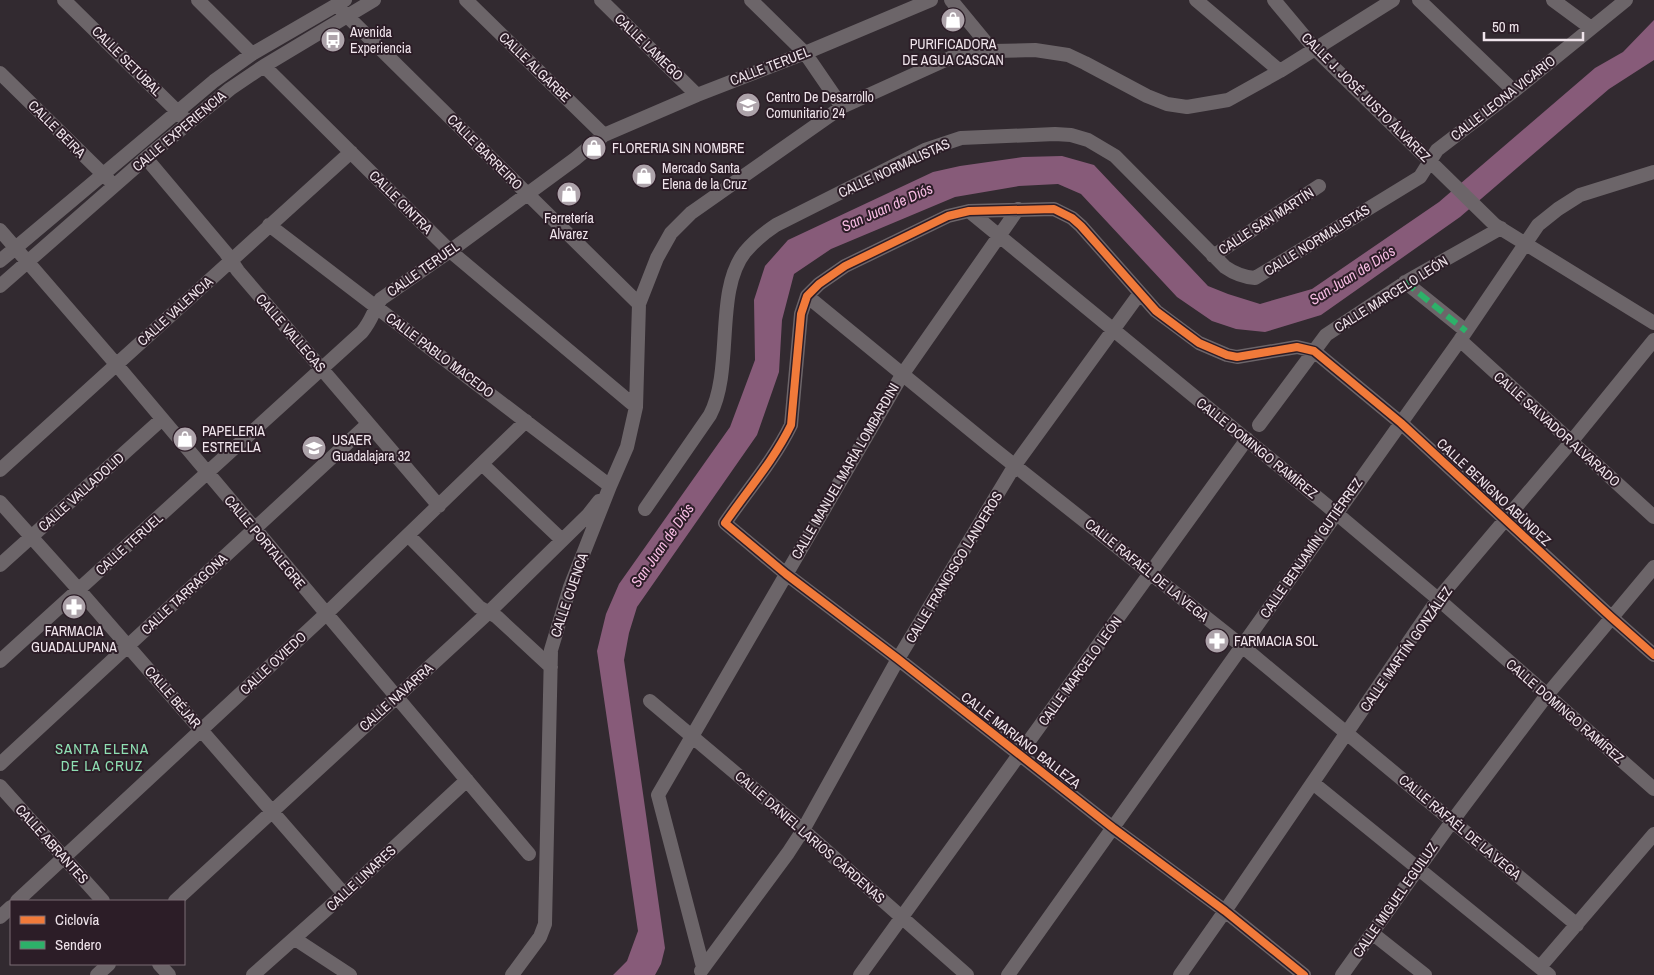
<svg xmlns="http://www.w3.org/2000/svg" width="1654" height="975" viewBox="0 0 1654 975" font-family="'Archivo Narrow',sans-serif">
  <rect width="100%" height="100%" fill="#322a30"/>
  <path fill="#875b79" d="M1654,20V60L1609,89L1460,217L1321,315L1265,332L1236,329L1212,321L1177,297L1081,194L1058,184L1019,186L955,197L831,249L794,274L782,320L779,372L757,435L637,607L629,633L624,660L665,948L661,964L655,975H613L627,961L638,931L597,651L606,614L619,584L730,427L755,360L754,300L765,266L788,240L933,172L960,166L1023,157L1062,156L1094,165L1208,286L1228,294L1260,304L1312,289L1439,202L1595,68L1623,52Z"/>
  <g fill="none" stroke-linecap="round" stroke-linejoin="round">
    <path stroke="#6c6569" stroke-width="14" d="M64,0L183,117
      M198,0L252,54
      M466,0L604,135
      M601,0L697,95
      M751,0L805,53L842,107
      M951,0L993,51
      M1196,0L1280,71
      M1274,0L1315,49L1495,225L1654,323
      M1419,0L1514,91
      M1553,0L1591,28
      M342,11L639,304
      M264,66L450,251L636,407
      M0,73L108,179
      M146,158L226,253L238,271L439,506
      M969,211L1336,513L1438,599L1654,789
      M269,225L610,486
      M0,230L116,364L529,854
      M1213,256L1319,186
      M0,261L214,81L252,54L345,0
      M1405,282L1466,331
      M0,286L146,158L230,89L264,66L374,0
      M807,296L990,446L1242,646L1577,925
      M1460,340L1654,517
      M1259,425L1326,335L1409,280L1501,228
      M482,464L562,540
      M0,470L351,152
      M0,502L79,590L344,894
      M645,509L710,415C734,369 714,291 745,252C754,241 764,233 776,225L925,150L961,138L1055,134L1071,135L1088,140L1115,156L1225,267C1235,274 1243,277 1255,278L1420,177L1437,150L1514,91L1626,0
      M408,535L479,607L497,617L551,667
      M0,565L162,419
      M0,661L362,332C372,320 373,311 381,299L450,251L575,159L604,135L697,95L805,53L931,0
      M650,701L803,830L967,975
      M0,764L368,424
      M1313,783L1549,975
      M0,786L103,901
      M17,901L326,614L526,421
      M175,901L489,612L588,515L599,501
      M0,917L11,907
      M1372,933L1425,975
      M295,939L350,975
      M159,964L169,975
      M703,967L658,795L902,375L1018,209
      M1540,967L1654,834
      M701,971L788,853L803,830L898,659L1015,465L1140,293
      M97,975L109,964
      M253,975L344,894L467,780
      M512,975L540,937L545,924L551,650L570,587L610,486L627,447L636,407L639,304L657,258L671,233L691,213L842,107L950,58L993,51L1035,50L1068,55L1085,63L1147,96L1167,104L1187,107L1228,100L1280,71L1393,0
      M860,975L1247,439
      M1008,975L1460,340L1538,225L1558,209L1580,195L1654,172
      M1180,975L1225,911L1438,599L1571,442L1654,340
      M1304,975L1225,911L1113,828L898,659L786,574L725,523C747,491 774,460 791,425L801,314L807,296L819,284L845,266L948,216L969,211L1054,209L1072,218L1081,226L1156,311L1199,343L1227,355L1237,357L1297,347L1314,351L1401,423L1611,617L1654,655
      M1342,975L1453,820L1547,695L1654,567"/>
    <path stroke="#2db169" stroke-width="6" stroke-dasharray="12 6" stroke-linecap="butt" d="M1405,282L1466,331"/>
    <defs>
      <path id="cycleway" d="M1304,975L1225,911L1113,828L898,659L786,574L725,523C747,491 774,460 791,425L801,314L807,296L819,284L845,266L948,216L969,211L1054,209L1072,218L1081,226L1156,311L1199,343L1227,355L1237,357L1297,347L1314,351L1401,423L1611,617L1654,655"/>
    </defs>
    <use href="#cycleway" stroke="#2c1d27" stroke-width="11"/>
    <use href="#cycleway" stroke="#f17a3a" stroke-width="8"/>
  </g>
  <defs>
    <symbol id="shop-disc" viewBox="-11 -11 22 22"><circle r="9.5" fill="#ada3aa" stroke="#2c1d27"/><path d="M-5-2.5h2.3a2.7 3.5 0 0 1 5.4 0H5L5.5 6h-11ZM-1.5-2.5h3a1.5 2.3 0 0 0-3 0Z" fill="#fff"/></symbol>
    <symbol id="bus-disc" viewBox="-11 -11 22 22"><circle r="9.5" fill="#ada3aa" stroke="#2c1d27"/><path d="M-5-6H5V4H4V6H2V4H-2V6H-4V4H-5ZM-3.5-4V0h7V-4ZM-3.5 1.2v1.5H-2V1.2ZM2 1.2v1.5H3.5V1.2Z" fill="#fff"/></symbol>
    <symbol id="school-disc" viewBox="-11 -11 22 22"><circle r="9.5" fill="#ada3aa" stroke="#2c1d27"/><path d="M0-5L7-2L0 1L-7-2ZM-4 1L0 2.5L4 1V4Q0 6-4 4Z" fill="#fff"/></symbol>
    <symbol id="pharmacy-disc" viewBox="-11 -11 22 22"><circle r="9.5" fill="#ada3aa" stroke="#2c1d27"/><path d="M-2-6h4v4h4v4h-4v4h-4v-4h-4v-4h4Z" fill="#fff"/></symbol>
  </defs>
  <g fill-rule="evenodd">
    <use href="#shop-disc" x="939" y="6" width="28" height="28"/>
    <use href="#bus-disc" x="319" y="26" width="28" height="28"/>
    <use href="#school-disc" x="734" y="91" width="28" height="28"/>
    <use href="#shop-disc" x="580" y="134" width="28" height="28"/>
    <use href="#shop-disc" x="630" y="162" width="28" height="28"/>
    <use href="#shop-disc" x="555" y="180" width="28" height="28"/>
    <use href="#shop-disc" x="171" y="425" width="28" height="28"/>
    <use href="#school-disc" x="300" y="434" width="28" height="28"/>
    <use href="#pharmacy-disc" x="60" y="593" width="28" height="28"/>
    <use href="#pharmacy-disc" x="1203" y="627" width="28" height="28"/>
  </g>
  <g text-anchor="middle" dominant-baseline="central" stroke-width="4" stroke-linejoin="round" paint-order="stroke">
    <g font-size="14" fill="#efe4eb" stroke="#2c1d27" text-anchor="start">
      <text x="350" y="32">Avenida<tspan x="350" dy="16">Experiencia</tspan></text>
      <text x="953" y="44" text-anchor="middle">PURIFICADORA<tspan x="953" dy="16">DE AGUA CASCAN</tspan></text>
      <text x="766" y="97">Centro De Desarrollo<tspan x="766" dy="16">Comunitario 24</tspan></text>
      <text x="612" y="148">FLORERIA SIN NOMBRE</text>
      <text x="662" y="168">Mercado Santa<tspan x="662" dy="16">Elena de la Cruz</tspan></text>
      <text x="569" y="218" text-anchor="middle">Ferretería<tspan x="569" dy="16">Alvarez</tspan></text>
      <text x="202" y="431">PAPELERIA<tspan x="202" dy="16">ESTRELLA</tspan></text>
      <text x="332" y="440">USAER<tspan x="332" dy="16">Guadalajara 32</tspan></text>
      <text x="74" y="631" text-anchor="middle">FARMACIA<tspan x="74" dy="16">GUADALUPANA</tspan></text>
      <text x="1234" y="641">FARMACIA SOL</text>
    </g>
    <g font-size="14" fill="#efe4eb" stroke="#2c1d27">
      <text transform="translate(649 47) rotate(44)">CALLE LAMEGO</text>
      <text transform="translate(127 61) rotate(45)">CALLE SETÚBAL</text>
      <text transform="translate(770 66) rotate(-21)">CALLE TERUEL</text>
      <text transform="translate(535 67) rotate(44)">CALLE ALGARBE</text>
      <text transform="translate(1366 97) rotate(45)">CALLE J. JOSÉ JUSTO ÁLVAREZ</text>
      <text transform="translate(1503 98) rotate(-38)">CALLE LEONA VICARIO</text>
      <text transform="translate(57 129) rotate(45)">CALLE BEIRA</text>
      <text transform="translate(179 131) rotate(-40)">CALLE EXPERIENCIA</text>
      <text transform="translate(485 152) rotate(45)">CALLE BARREIRO</text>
      <text transform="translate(894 168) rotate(-25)">CALLE NORMALISTAS</text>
      <text transform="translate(401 202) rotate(45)">CALLE CINTRA</text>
      <text transform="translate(1266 221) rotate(-33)">CALLE SAN MARTÍN</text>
      <text transform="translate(1317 240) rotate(-32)">CALLE NORMALISTAS</text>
      <text transform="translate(423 269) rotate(-35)">CALLE TERUEL</text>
      <text transform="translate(1391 294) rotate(-32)">CALLE MARCELO LEÓN</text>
      <text transform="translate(175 311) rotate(-42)">CALLE VALENCIA</text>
      <text transform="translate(291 333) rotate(49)">CALLE VALLECAS</text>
      <text transform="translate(440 355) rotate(37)">CALLE PABLO MACEDO</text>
      <text transform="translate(1557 429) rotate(42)">CALLE SALVADOR ALVARADO</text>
      <text transform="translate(1257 448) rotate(39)">CALLE DOMINGO RAMÍREZ</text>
      <text transform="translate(845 471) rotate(-60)">CALLE MANUEL MARÍA LOMBARDINI</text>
      <text transform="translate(81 492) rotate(-42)">CALLE VALLADOLID</text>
      <text transform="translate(1494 492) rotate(43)">CALLE BENIGNO ABÙNDEZ</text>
      <text transform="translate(265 542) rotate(50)">CALLE PORTALEGRE</text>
      <text transform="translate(129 544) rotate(-42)">CALLE TERUEL</text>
      <text transform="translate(1311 548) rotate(-55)">CALLE BENJAMÍN GUTIÉRREZ</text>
      <text transform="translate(954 567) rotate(-59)">CALLE FRANCISCO LANDEROS</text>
      <text transform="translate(1147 570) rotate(39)">CALLE RAFAÉL DE LA VEGA</text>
      <text transform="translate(184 594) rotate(-43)">CALLE TARRAGONA</text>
      <text transform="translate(569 595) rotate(-71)">CALLE CUENCA</text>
      <text transform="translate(1406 649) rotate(-55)">CALLE MARTÍN GONZÁLEZ</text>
      <text transform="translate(273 663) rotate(-43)">CALLE OVIEDO</text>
      <text transform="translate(1080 671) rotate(-54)">CALLE MARCELO LEÓN</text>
      <text transform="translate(173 697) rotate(49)">CALLE BÉJAR</text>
      <text transform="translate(396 697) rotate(-42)">CALLE NAVARRA</text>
      <text transform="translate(1565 711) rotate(41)">CALLE DOMINGO RAMÍREZ</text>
      <text transform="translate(1021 740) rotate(38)">CALLE MARIANO BALLEZA</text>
      <text transform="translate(1460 827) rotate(40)">CALLE RAFAÉL DE LA VEGA</text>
      <text transform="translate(810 837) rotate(41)">CALLE DANIEL LARIOS CÁRDENAS</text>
      <text transform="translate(52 844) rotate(48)">CALLE ABRANTES</text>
      <text transform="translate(361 878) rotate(-43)">CALLE LINARES</text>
      <text transform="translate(1395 900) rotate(-55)">CALLE MIGUEL EGUILUZ</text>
    </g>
    <g font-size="15" font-style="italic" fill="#f7bce3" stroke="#2c1d27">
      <text transform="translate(887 207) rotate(-24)">San Juan de Diós</text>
      <text transform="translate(1352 275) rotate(-32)">San Juan de Diós</text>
      <text transform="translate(662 545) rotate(-55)">San Juan de Diós</text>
    </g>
    <g font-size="15" letter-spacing="1" fill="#8edeb2" stroke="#2c1d27">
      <text x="102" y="748">SANTA ELENA<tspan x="102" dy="17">DE LA CRUZ</tspan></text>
    </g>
  </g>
  <rect x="10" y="900" width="175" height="65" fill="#2c1d27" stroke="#7a6d75"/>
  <rect x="20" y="916" width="25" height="8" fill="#f17a3a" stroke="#7a6d75"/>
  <text x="55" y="925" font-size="15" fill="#efe4eb">Ciclovía</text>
  <rect x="20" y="941" width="25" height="8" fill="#2db169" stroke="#7a6d75"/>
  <text x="55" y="950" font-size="15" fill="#efe4eb">Sendero</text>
  <path d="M1484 32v8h99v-8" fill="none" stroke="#efe4eb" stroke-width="2.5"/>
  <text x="1492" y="32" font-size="15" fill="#efe4eb" stroke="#2c1d27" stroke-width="4" paint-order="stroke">50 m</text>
</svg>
